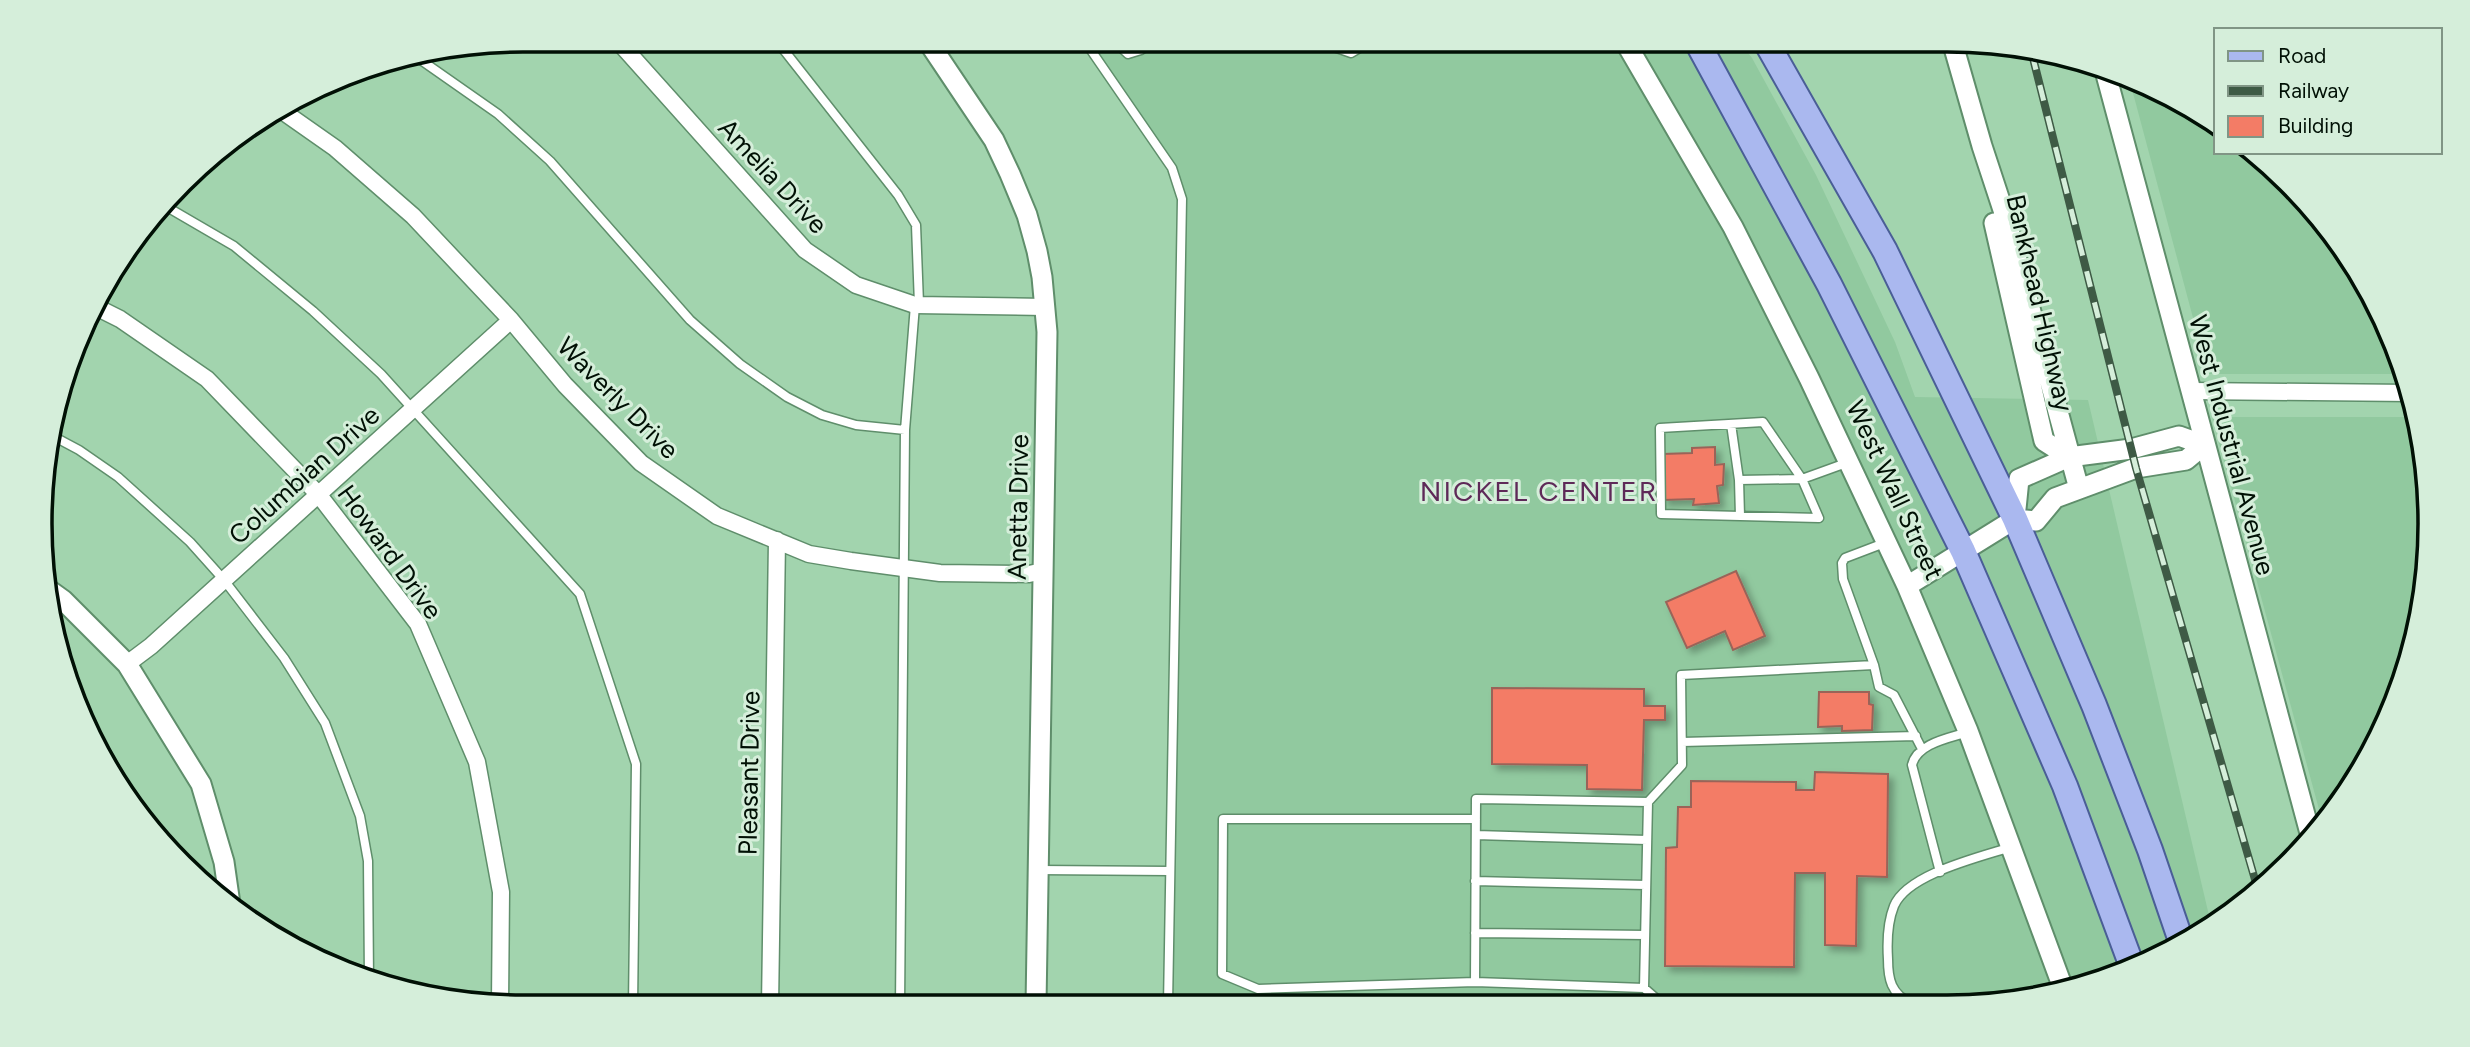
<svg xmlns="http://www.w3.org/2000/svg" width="2470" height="1047" viewBox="0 0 2470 1047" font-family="Figtree,sans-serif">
  <defs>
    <filter id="shadow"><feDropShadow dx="5" dy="5" stdDeviation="3.5" flood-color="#0004"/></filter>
  </defs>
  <rect width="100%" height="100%" fill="#a2d4ae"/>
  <path fill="#91c99f" d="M1087,40H1738L1752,58L1816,175L1895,342L1915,397L2088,400L2211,924L2132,970L2010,1003L1171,1005L1183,184Z
    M1812,40H1844L1819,52Z
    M2129,78L2188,105L2216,125V152H2254L2265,160L2330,230L2380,310L2404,374H2208Z
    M2212,417H2416L2429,492L2426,587L2404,679L2330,817L2323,824Z"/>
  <path fill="#f37c66" stroke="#9a6459" stroke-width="2" filter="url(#shadow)" d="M1715,447V465L1724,464L1723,485L1717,486L1719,503L1693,505L1694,499L1663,500V454L1692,453V448Z
    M1736,571L1765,636L1733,650L1725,631L1687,648L1666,602Z
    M1492,688L1644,689V706H1665V720H1644L1642,790L1587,789V765L1492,764Z
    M1819,692H1869V704L1873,705L1872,730L1842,731V726L1818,727Z
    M1815,772L1888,774L1887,877L1857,876L1856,946L1825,945V873H1795L1794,967L1665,966L1666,848L1677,847L1678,807H1691V781L1796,782V790H1814Z"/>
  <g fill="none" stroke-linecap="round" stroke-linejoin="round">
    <defs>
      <path id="service" d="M776,40L898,195L916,225L919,304
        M1084,40L1172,168L1182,199L1168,1005
        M1113,40L1128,54L1141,50L1156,40
        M1326,40L1331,46L1351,53L1373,40
        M418,58L498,114L550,161L690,320L740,364L787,397L822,415L856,425L905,430
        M167,207L234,246L313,311L381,374L580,594L636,764L633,1006
        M1731,424L1739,480L1802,479L1819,518L1661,514L1660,428L1763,422L1802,479L1849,462
        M49,434L79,450L118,477L190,542L224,580L284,658L325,723L360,816L368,861L369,981
        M1739,480L1740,516
        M1887,542L1845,558L1842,563L1843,579L1874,665L1879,687L1894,695L1922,749
        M1682,742L1916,736
        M1648,802L1682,765L1681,675L1874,665
        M1476,835L1647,840
        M1038,870L1170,871
        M1940,872L1912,765C1917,743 1950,738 1968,732
        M1475,881L1646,885
        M1475,933L1645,935
        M1475,982L1258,989L1222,974L1223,819H1476
        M1644,988L1648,802L1476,799L1475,982L1644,988L1660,1002L1731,1003
        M1911,1003C1891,994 1888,979 1888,959C1887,943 1888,921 1894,906C1907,874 1980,857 2011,847
        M900,1006L905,430L915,305"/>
      <path id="minor" d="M617,40L805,250L856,285L915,305L1045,307
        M278,108L335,148L413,216L511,320L565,385L641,463L717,516L809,554L851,561L940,573L1029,574L1043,571
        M96,307L120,319L207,379L319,495L418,624L477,762L501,892L500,1003
        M2191,391L2411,393
        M127,664L151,646L511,320
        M770,1006L777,540"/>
      <path id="tertiary" d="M927,40L994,140L1010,174L1027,215L1037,251L1042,277L1047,332L1036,1005
        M1624,40L1733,227L1809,378L1907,586L1968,731L2063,988
        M1952,41L1982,146L2005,216L2079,489
        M2104,67L2311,837
        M1994,223L2044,441L2069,457
        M1907,586L2015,519L2036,521L2055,498L2136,468L2186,460L2204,445L2179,436L2131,449L2069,457L2019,479L2015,519
        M45,587L63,600L127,664L201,784L224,862L230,904"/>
      <path id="primary" d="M1696,40L1829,284L1963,551L2065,786L2133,969
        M1765,40L1885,251L2015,519L2094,705L2150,850L2181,941"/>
    </defs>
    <use href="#service" stroke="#5f8e6b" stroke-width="11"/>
    <use href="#minor" stroke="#5f8e6b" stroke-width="19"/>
    <use href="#tertiary" stroke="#5f8e6b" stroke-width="23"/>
    <use href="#primary" stroke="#4a5e96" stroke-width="28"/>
    <use href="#service" stroke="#fff" stroke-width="8"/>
    <use href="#minor" stroke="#fff" stroke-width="16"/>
    <use href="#tertiary" stroke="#fff" stroke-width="19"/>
    <use href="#primary" stroke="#aab8ef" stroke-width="24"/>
    <defs>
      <path id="rail" d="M2032,54L2136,468L2258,890"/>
    </defs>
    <use href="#rail" stroke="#3e5a45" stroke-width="8"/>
    <use href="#rail" stroke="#d5eeda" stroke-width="5" stroke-dasharray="16" stroke-linecap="butt"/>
  </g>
  <g text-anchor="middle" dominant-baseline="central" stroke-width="6" stroke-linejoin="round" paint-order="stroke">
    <g font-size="26" fill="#011005" stroke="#d5eeda">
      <text transform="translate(773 176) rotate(47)">Amelia Drive</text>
      <text transform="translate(2040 303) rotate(77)">Bankhead Highway</text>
      <text transform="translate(618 398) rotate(45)">Waverly Drive</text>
      <text transform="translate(2232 445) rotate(75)">West Industrial Avenue</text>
      <text transform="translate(304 475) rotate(-42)">Columbian Drive</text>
      <text transform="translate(1895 490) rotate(65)">West Wall Street</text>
      <text transform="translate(1018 507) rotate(-89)">Anetta Drive</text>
      <text transform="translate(390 552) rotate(54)">Howard Drive</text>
      <text transform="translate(749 773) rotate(-89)">Pleasant Drive</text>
    </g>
    <g font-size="28" letter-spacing="2" fill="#5e2958" stroke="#d5eeda">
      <text x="1539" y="491">NICKEL CENTER</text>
    </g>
  </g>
  <path d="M0 0H2470V1047H0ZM523 52H1947A471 471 0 0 1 2418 523V524A471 471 0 0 1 1947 995H523A471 471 0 0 1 52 524V523A471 471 0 0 1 523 52Z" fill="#d5eeda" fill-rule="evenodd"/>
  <path fill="none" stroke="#011005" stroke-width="3.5" d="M523 52H1947A471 471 0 0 1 2418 523V524A471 471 0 0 1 1947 995H523A471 471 0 0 1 52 524V523A471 471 0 0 1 523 52Z"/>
  <rect x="2214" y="28" width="228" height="126" fill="#d5eeda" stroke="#809585" stroke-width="2"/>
  <rect x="2228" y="51" width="35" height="10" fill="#aab8ef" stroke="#809585" stroke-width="2"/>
  <text x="2278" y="63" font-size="21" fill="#011005">Road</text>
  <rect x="2228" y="86" width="35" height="10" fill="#3e5a45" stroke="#809585" stroke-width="2"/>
  <text x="2278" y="98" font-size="21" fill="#011005">Railway</text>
  <rect x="2228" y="116" width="35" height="21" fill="#f37c66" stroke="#809585" stroke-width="2"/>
  <text x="2278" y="133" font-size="21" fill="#011005">Building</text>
</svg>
